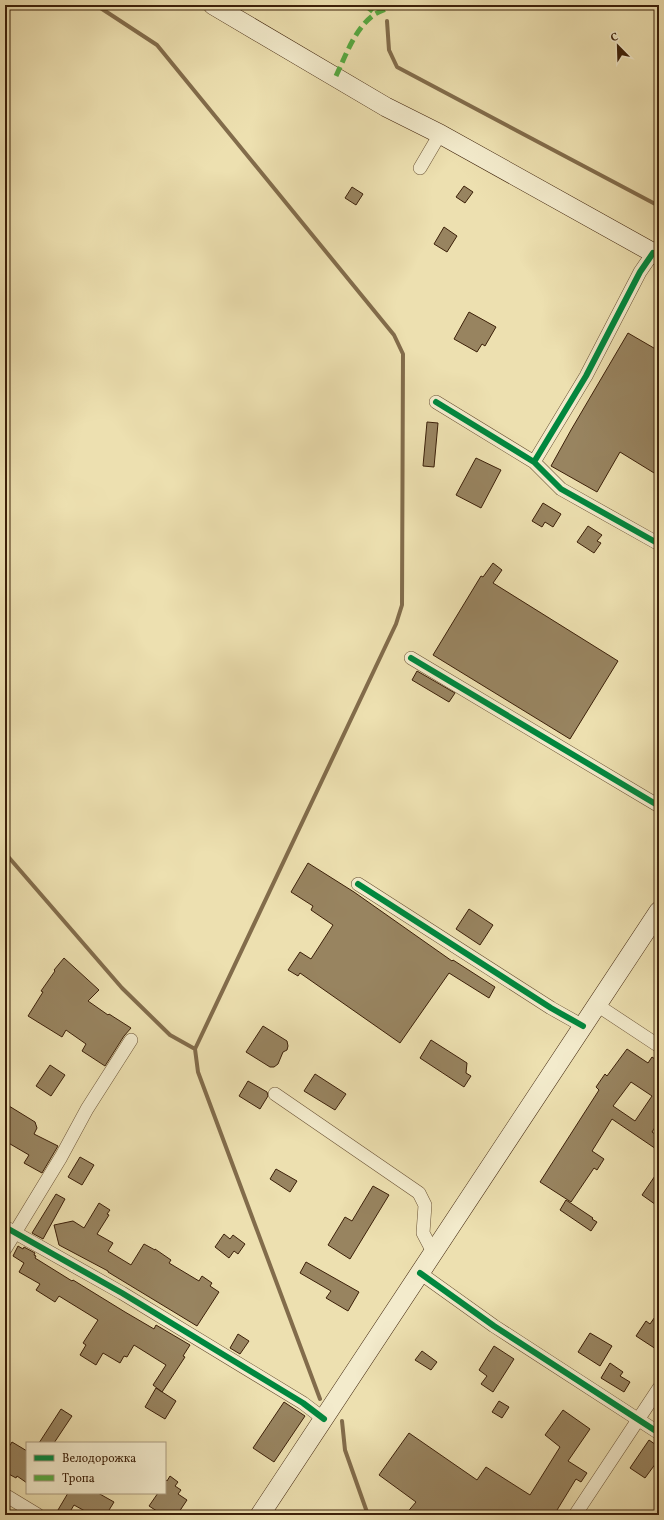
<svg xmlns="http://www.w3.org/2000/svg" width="664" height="1520" viewBox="0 0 664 1520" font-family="Vollkorn,serif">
  <rect width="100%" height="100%" fill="#ede0b0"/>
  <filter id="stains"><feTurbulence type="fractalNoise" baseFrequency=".005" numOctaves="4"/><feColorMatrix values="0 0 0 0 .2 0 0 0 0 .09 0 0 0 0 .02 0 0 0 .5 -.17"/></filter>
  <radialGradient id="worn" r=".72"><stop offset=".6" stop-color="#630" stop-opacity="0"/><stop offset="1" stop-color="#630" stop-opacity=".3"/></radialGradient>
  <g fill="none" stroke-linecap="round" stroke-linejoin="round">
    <path stroke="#826c4b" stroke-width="4" d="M96,5L157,45L394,335L403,354L402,605L396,624L195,1049L198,1072L320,1399
      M386,8V5
      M387,21L389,50L397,67L659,206
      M5,853L122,988L170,1035L195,1049
      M342,1421L345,1450L368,1515"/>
  </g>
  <path fill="#988460" stroke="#3c2009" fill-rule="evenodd" d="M464,186L473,192L465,203L456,197Z
    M352,187L363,194L356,205L345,198Z
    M444,227L457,236L447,252L434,244Z
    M469,312L496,327L485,346L482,344L477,352L454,339Z
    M628,333L659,351V476L620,452L597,492L551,466L571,430Z
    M427,422L438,423L434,467L423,466Z
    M476,458L501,470L481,508L456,495Z
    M543,503L561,514L553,527L545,522L542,527L532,521Z
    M588,526L602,535L597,541L601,543L594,553L577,542Z
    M493,563L502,570L493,583L618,661L570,739L433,655L481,576L483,577Z
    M417,671L455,693L449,702L412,680Z
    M308,863L354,892L452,961L453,960L495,987L489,998L449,973L400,1043L300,973L298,976L288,970L300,952L311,959L333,925L311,910L313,906L291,892Z
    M469,909L493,925L480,945L456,929Z
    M64,958L99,990L88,1001L108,1015L109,1014L131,1028L124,1036L105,1066L82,1051L86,1044L66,1030L62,1037L28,1016L43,992L41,991L55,971L54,970Z
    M263,1026L287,1041L288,1046L287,1050L283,1052L278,1064L274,1067H270L246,1052Z
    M431,1040L467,1063L466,1073L471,1076L464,1087L420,1058Z
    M627,1049L648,1063L652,1057L659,1062V1121L652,1132L659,1137V1151L612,1119L592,1151L604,1159L597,1170L594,1168L571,1202L540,1182L599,1090L596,1087L605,1074L607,1076ZM631,1082L652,1096L635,1121L613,1106Z
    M50,1065L65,1075L51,1096L36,1086Z
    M315,1074L346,1094L335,1110L304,1091Z
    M248,1081L267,1092L268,1096L260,1109L239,1096Z
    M9,1106L35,1122L37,1128L34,1134L58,1146L42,1173L24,1163L29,1155L5,1141V1112Z
    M80,1157L94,1165L82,1185L68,1177Z
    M276,1169L297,1181L290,1192L270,1179Z
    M659,1170V1207L642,1195Z
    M373,1186L389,1195L350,1259L328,1245L345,1217L352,1221Z
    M56,1194L65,1199L43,1239L32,1233Z
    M566,1200L593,1218L592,1219L597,1222L591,1231L560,1210Z
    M99,1203L110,1210L107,1214L109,1215L97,1234L113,1243L108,1251L131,1265L144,1244L155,1250V1249L171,1260L169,1263L199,1281L202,1276L212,1283L210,1286L219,1292L197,1326L108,1272V1271L59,1245L54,1225L73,1221L84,1228Z
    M224,1234L230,1239L233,1235L245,1244L238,1254L234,1251L229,1258L215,1247Z
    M18,1246L23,1249L24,1247L35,1253L34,1255L36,1256L35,1258L72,1281L73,1280L125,1312L154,1329L156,1325L190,1345L183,1356L185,1357L162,1392L153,1385L166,1365L134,1345L127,1357L124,1356L120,1363L103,1353L96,1365L80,1355L86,1345L83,1343L98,1320L59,1296L55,1302L36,1290L40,1284L19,1272L24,1263L13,1256Z
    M306,1262L359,1292L348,1311L326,1298L331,1291L300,1273Z
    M659,1311V1351L636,1336L646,1321L650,1324Z
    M590,1333L612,1346L600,1366L578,1352Z
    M238,1334L249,1341L240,1354L230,1348Z
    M494,1346L514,1359L493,1392L481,1384L487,1376L479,1370Z
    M422,1351L437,1362L431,1370L415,1360Z
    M610,1363L623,1372L620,1376L630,1382L624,1392L601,1378Z
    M156,1388L176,1401L165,1419L145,1407Z
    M499,1401L509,1407L502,1418L492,1412Z
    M284,1402L305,1416L274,1462L253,1448Z
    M61,1409L72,1416L54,1443H39Z
    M563,1410L590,1429L568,1461L587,1473L581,1482L576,1479L554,1515H405L416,1502L379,1475L409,1433L477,1480L486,1467L530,1495L560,1447L545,1435Z
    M649,1440L659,1447V1459L645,1478L630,1468Z
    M12,1442L27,1451V1483L17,1476L16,1478L5,1472V1453Z
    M170,1476L178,1482L175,1486L181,1490L178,1494L187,1500L177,1515H163L149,1506L158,1493H165V1479L167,1481Z
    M68,1493H98L114,1502L106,1515H92L74,1505L68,1515H55Z"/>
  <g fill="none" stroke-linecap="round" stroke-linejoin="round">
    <defs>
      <path id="street" d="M420,168L440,134
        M436,402L534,462L561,489L659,544
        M534,462L586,376L640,272L653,253
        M411,658L659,806
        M358,884L551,1008L583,1026
        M597,1005L659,1046
        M275,1094L419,1193L425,1205L423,1233L433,1252
        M5,1227L122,1293L303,1403L324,1419
        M5,1249L61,1157L87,1109L131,1040
        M420,1273L494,1326L659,1433
        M5,1495L38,1515
        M575,1515L659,1388"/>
      <path id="secondary" d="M213,5L386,107L440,134L659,256
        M260,1515L659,911"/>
    </defs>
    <use href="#street" stroke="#685033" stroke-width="14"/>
    <use href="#secondary" stroke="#3c2009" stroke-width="20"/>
    <use href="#street" stroke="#f3ebcc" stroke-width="13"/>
    <use href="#secondary" stroke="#f3ebcc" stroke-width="19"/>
    <path stroke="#55aa41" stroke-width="5" stroke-dasharray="10 5" stroke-linecap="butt" d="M365,5L376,14
      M336,76C346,55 355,28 375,14C382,10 391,7 398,5"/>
    <defs>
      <path id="cycleway" d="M436,402L534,462L561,489L659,544
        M534,462L586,376L640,272L653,253
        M411,658L659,806
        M358,884L551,1008L583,1026
        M5,1227L122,1293L303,1403L324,1419
        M420,1273L494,1326L659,1433"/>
    </defs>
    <use href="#cycleway" stroke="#f3ebcc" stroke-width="8"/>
    <use href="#cycleway" stroke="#00873e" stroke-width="6"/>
  </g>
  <rect width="664" height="1520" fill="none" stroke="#ede0b0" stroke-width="20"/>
  <rect x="6" y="6" width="652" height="1508" fill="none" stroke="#3c2009" stroke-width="2"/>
  <rect x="10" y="10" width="644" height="1500" fill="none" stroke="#3c2009"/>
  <rect x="26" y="1442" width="140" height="52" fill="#f3ebcc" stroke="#aa9a7e"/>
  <rect x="34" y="1455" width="20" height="6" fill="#00873e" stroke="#aa9a7e"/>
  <text x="62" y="1462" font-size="12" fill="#3c2009">Велодорожка</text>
  <rect x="34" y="1475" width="20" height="6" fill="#55aa41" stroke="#aa9a7e"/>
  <text x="62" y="1482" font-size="12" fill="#3c2009">Тропа</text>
  <g transform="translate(618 46) rotate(337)" stroke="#f3ebcc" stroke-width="3" paint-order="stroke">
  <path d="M0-3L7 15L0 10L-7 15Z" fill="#3c2009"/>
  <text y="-6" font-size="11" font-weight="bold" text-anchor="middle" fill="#3c2009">С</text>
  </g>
  <rect width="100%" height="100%" filter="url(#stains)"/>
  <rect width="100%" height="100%" fill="url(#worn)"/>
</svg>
